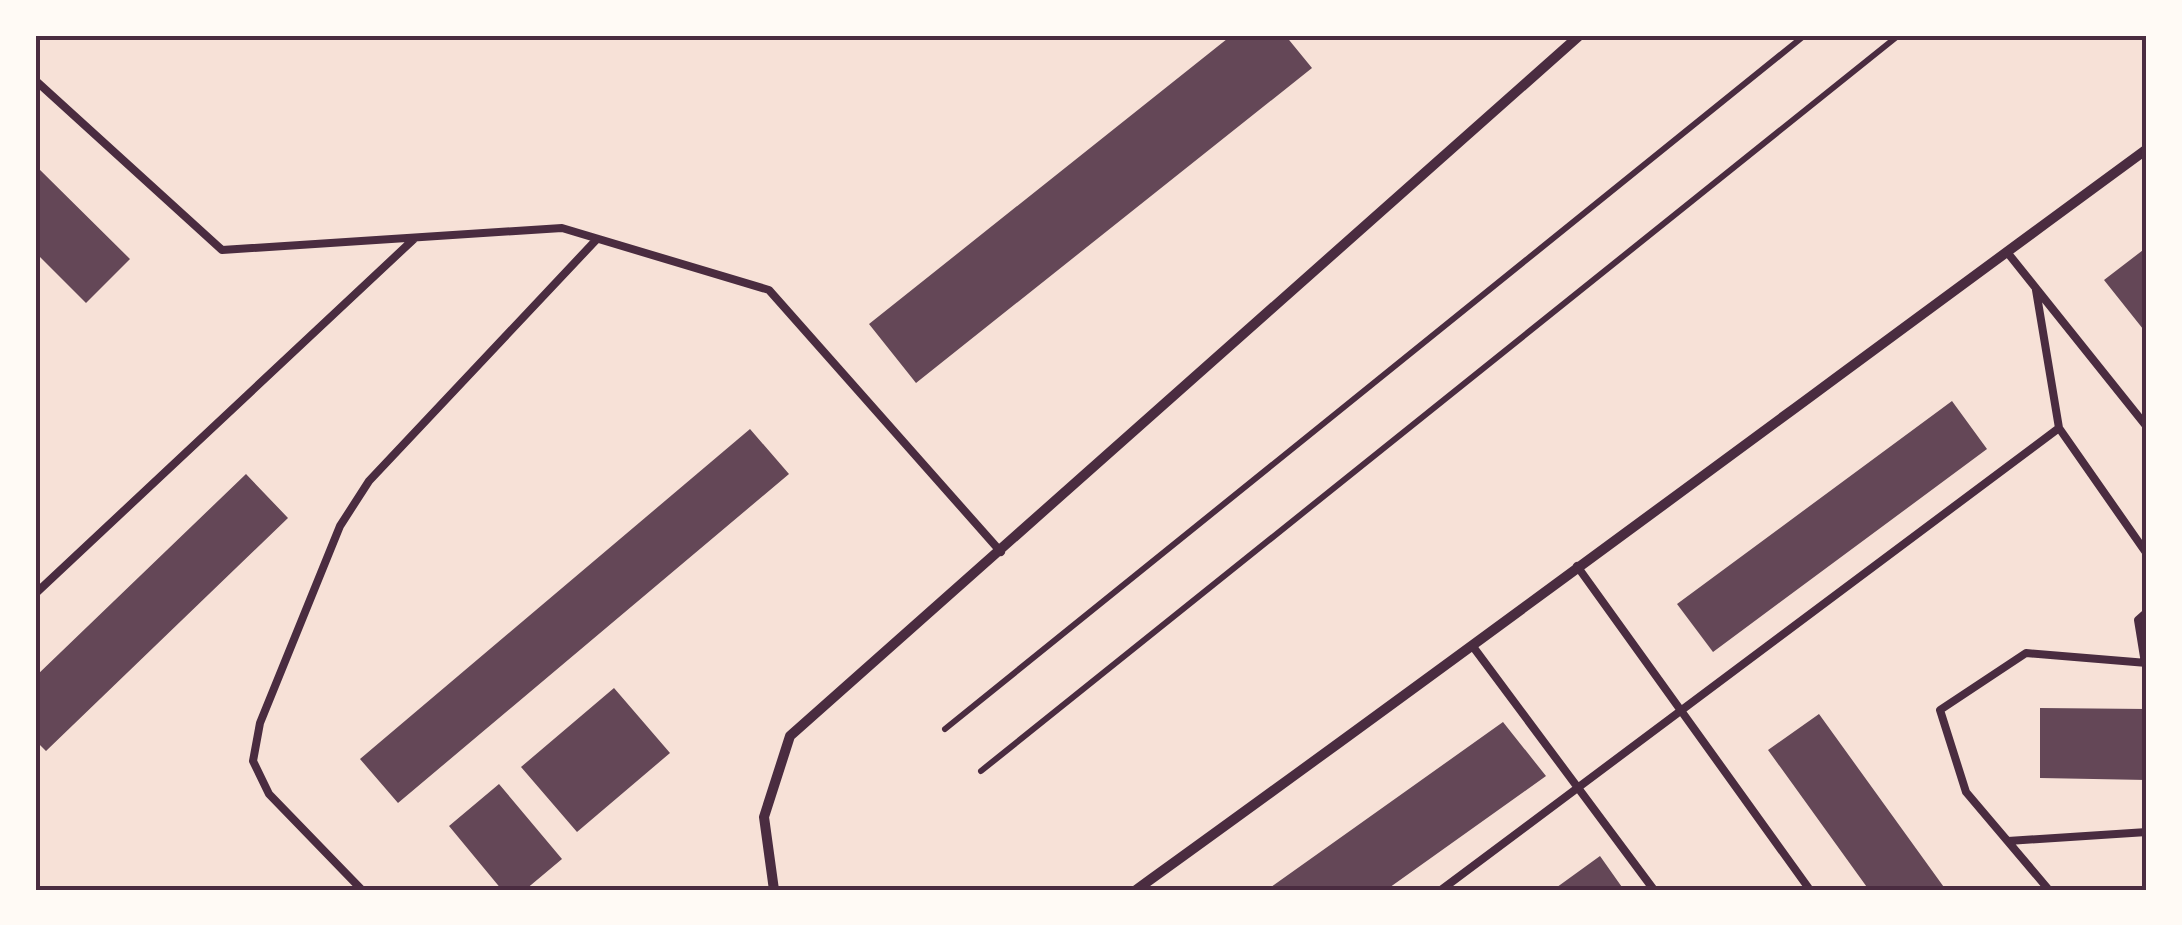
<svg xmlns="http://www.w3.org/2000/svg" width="2182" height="925" viewBox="0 0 2182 925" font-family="'Source Sans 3',sans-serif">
  <rect width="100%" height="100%" fill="#f7e1d7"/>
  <path fill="#644757" d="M1232,35H1285L1312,68L916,383L869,324Z
    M35,165L130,259L86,303L35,252Z
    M2147,247V334L2104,280Z
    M1952,401L1987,449L1713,652L1677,604Z
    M750,429L789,474L398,803L360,759Z
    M246,474L288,518L46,751L35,740V677Z
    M614,688L670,753L577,832L521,767Z
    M2040,708L2147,709V780L2040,778Z
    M1819,714L1946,890H1869L1768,750Z
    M1503,722L1546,776L1386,890H1267Z
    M499,784L562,859L525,890H502L449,826Z
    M1600,856L1624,890H1553Z"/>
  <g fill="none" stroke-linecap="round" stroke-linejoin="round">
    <path stroke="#4a2c40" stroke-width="6" d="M945,729L1805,35
      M981,771L1899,35"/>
    <path stroke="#4a2c40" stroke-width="8" d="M35,80L222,250L562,228L769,290L1001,552
      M2007,252L2147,427
      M2036,290L2059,428
      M1577,566L1810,890
      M35,594L415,238
      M1474,648L1654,890
      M2145,663L2138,620L2147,612
      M2008,841L2147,832
      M362,890L269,794L253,761L260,723L340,526L369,481L597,239
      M1441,890L2059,428L2147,554
      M2049,890L1966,792L1940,710L2026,653L2147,663"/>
    <path stroke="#4a2c40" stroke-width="10" d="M774,890L764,817L790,736L1580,35
      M1136,890C1475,646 1810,396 2147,149"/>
  </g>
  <rect width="2182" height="925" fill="none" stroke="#fffaf5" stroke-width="75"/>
  <rect x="38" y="38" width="2106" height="850" fill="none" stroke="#4a2c40" stroke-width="4"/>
</svg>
